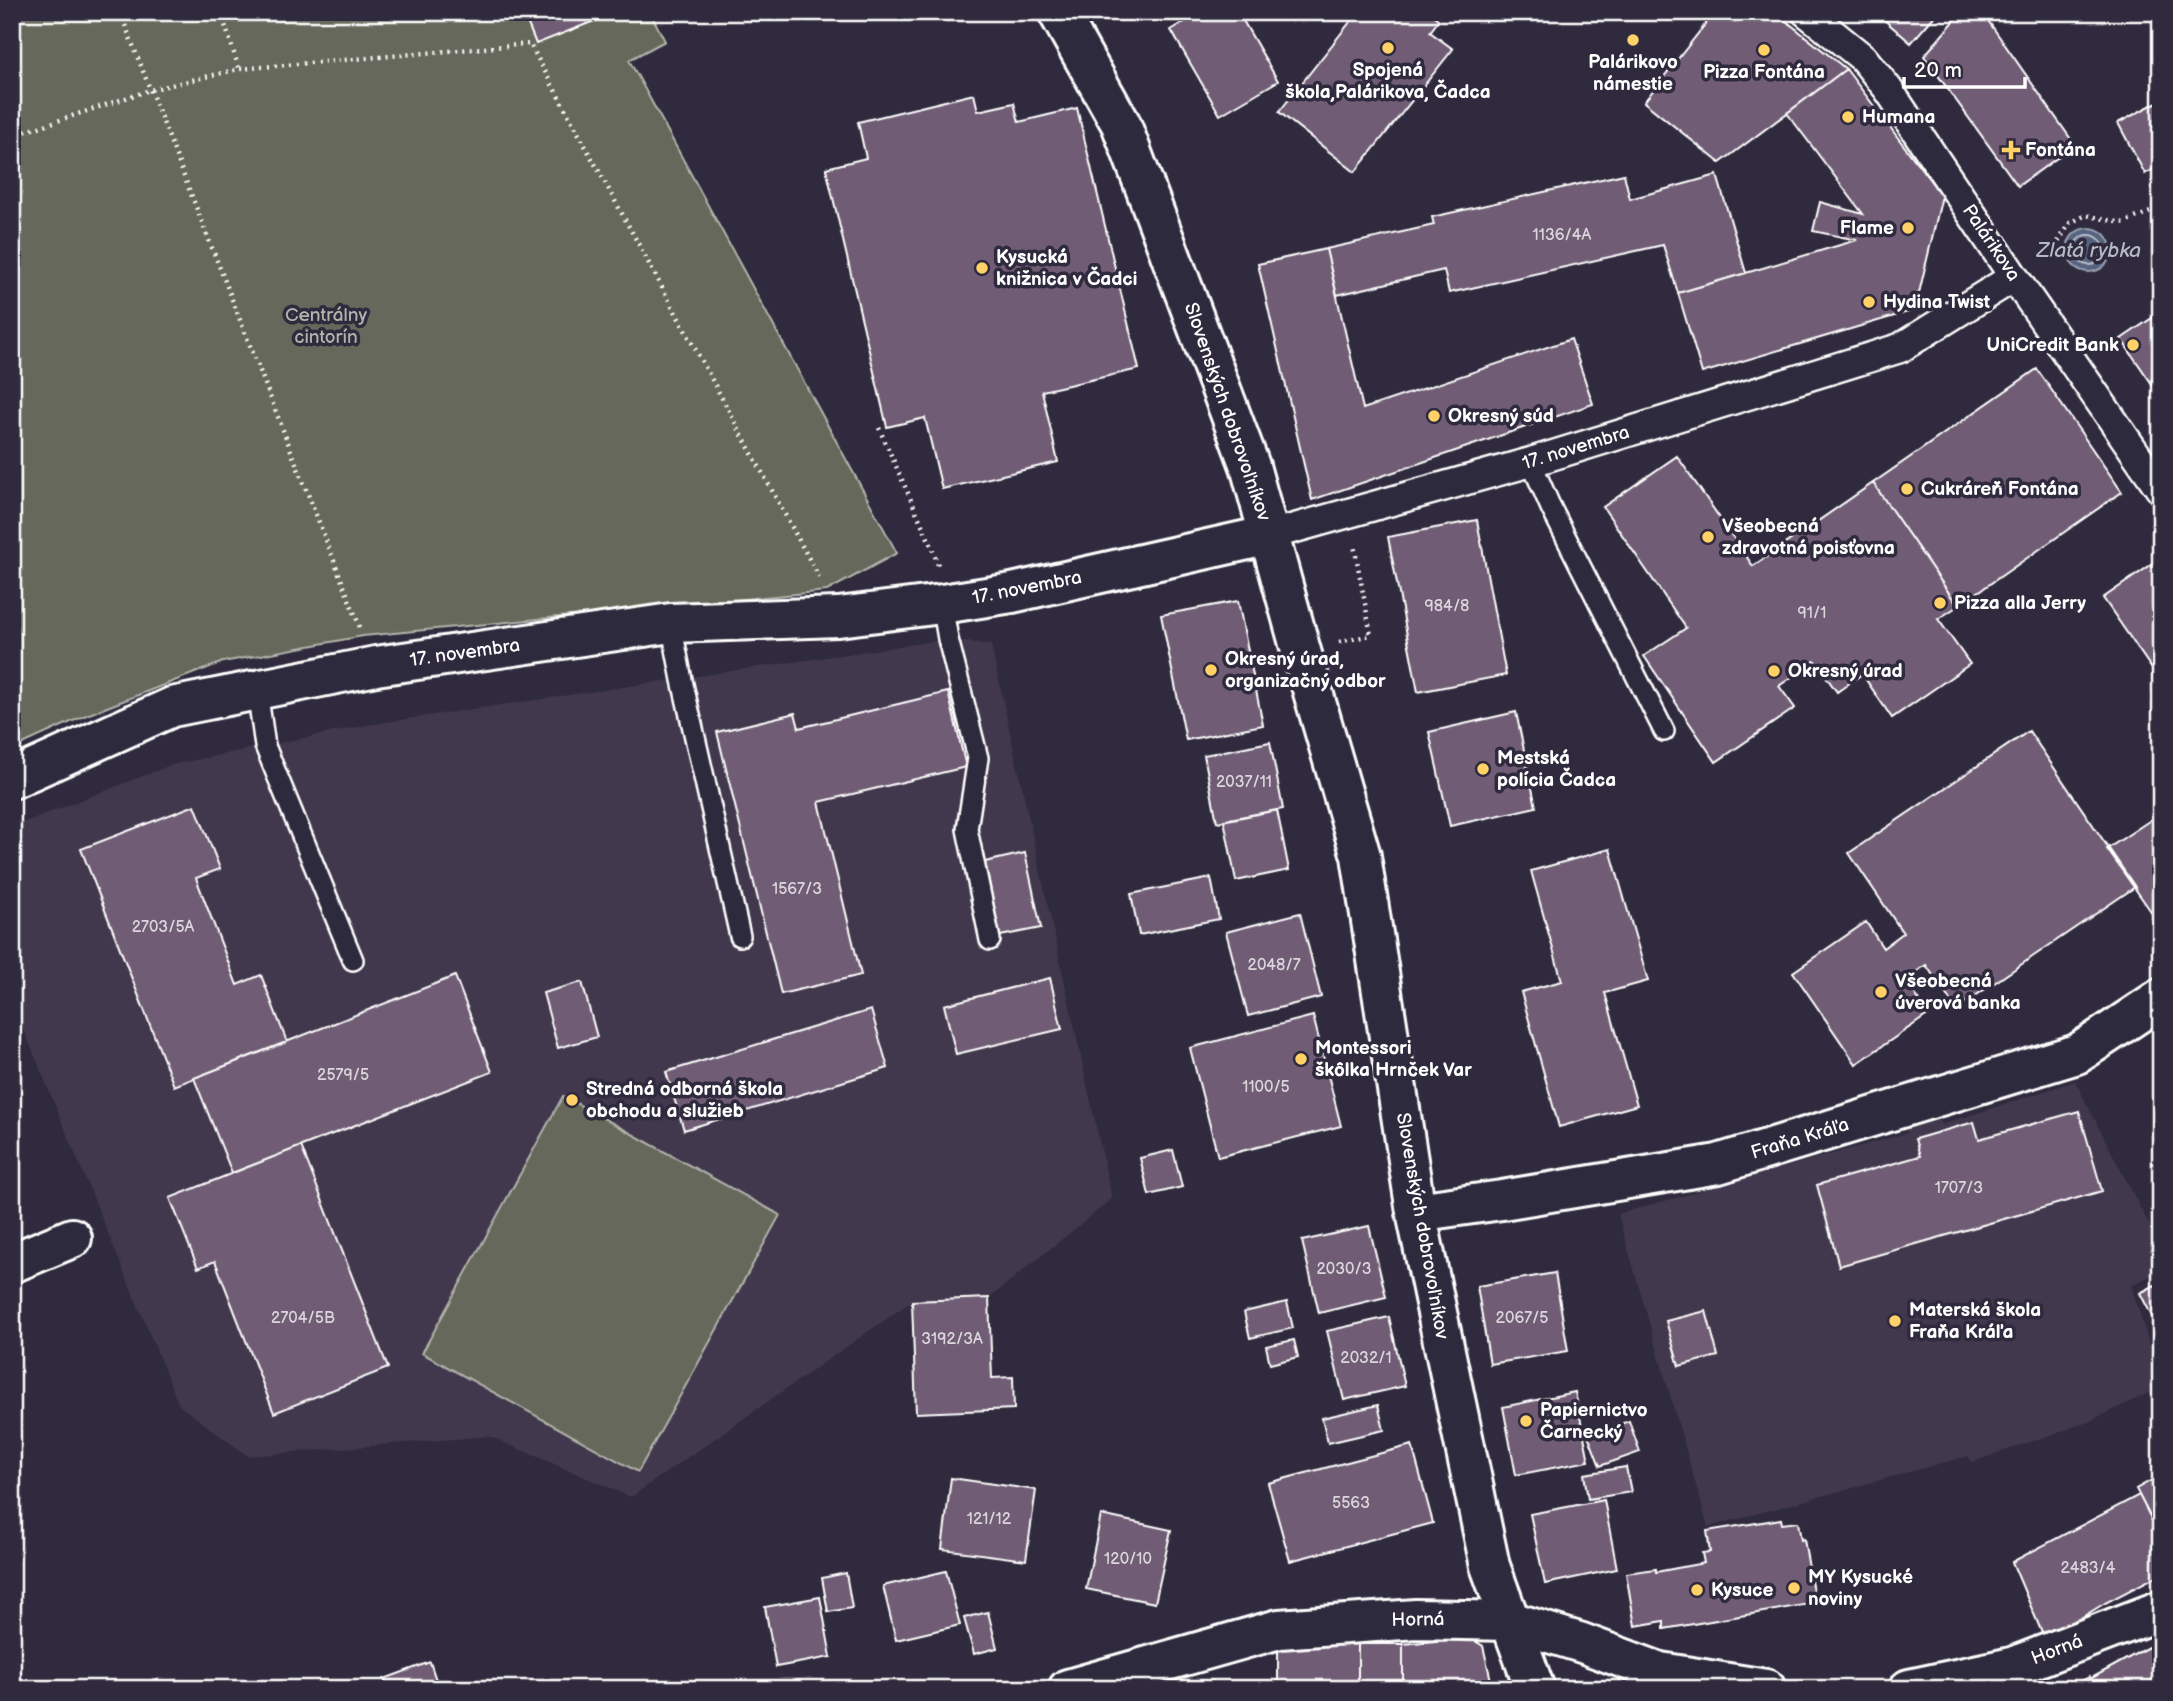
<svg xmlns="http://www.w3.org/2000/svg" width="2173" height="1701" viewBox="0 0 2173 1701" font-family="'Balsamiq Sans',sans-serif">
  <rect width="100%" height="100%" fill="#2f2a3d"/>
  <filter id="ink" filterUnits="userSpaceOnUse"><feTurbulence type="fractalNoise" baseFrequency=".0143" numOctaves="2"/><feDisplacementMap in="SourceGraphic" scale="14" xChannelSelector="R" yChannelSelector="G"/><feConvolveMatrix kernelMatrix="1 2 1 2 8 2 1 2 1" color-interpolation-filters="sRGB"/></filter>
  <g filter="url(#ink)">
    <path fill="#42394e" d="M948,639L991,645L1112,1199L989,1298L912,1301L631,1497L489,1436L248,1456L179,1405L12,1001V827L171,765L373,724Z
      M2075,1081L2161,1248V1271L2131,1285L2161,1383L2159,1388L2088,1422L1972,1462L1968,1456L1708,1527L1618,1214L1907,1133V1129L1939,1120L1941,1125Z"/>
    <path fill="#65685a" stroke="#b2b4ac" stroke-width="2" d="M12,12H650L665,41L629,60L897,553L827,591L363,636L223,662L84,716L12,749Z
      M563,1096L780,1215L638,1472L422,1353Z"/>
    <path fill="#56637f" stroke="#9aa1b2" stroke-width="2" d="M2067 250a22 22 0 1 1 44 0a22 22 0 1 1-44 0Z"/>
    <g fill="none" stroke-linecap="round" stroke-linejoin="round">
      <path stroke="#bbc1cc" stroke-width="2" d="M2074 250a15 15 0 1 1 30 0a15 15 0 1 1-30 0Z"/>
    </g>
    <path fill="#705d75" stroke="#fff" stroke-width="2" d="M523,12H599L602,18L536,44Z
      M1201,12H1238L1278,81L1220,115L1171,30Z
      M1358,12H1429L1439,20L1430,32L1453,49L1355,172L1279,112Z
      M1715,12H1775L1846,69L1720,163L1644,102Z
      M1875,12H1938L1911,43Z
      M1962,12H1982L2075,145L2018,186L1924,56Z
      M1846,69L1942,196L1915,310L1702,373L1678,293L1857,240L1813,231L1820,202L1863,214L1787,113Z
      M974,94L978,111L1014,103L1019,122L1077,108L1139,369L1042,391L1058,462L942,489L925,418L887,427L826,168L866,158L858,122Z
      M2161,100V165L2145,174L2118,123Z
      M1624,174L1630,199L1717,175L1746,273L1678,293L1663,245L1449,293L1444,270L1337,295L1326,249L1434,225L1432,217Z
      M1326,249L1363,409L1571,339L1593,404L1312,500L1258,264Z
      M2161,312V397L2121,339Z
      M2037,369L2122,492L1958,606L1873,483Z
      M1677,456L1753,566L1873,483L1958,606L1938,619L1970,664L1892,718L1862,674L1837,692L1815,661L1779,686L1795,708L1716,762L1644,656L1686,628L1603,507Z
      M1477,520L1506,675L1418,692L1388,537Z
      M2161,558V682L2103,598Z
      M1238,601L1263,725L1186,740L1161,615Z
      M948,692L966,767L819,802L861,975L781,994L717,732L795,713L799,728Z
      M1516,712L1536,807L1450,826L1429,732Z
      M2029,731L2135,887L1956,1009L1926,965L1905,980L1929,1014L1856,1064L1793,972L1866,922L1883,948L1903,933L1849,853Z
      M1270,742L1283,809L1217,822L1204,755Z
      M195,805L220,869L196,878L237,985L261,975L287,1042L174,1086L81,849Z
      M1277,810L1289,870L1236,881L1224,820Z
      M2161,813V913L2155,917L2107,849Z
      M1610,849L1648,981L1605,993L1637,1105L1559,1127L1521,992L1562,981L1531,871Z
      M1025,853L1041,928L1000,936L985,862Z
      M1211,878L1219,919L1139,935L1131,894Z
      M1300,913L1321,997L1248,1016L1226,932Z
      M455,976L492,1072L232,1173L194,1078Z
      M1050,978L1062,1029L956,1054L944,1005Z
      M582,982L597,1037L558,1048L543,993Z
      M871,1010L888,1068L684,1130L666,1072Z
      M1313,1016L1341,1126L1218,1157L1190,1048Z
      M2161,1069V1086L2154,1073Z
      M2079,1111L2102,1191L1839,1266L1817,1185L1920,1156L1915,1139L1974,1122L1979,1139Z
      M301,1146L388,1368L274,1413L215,1261L198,1268L170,1198Z
      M1173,1150L1182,1187L1149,1195L1140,1158Z
      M1369,1226L1386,1297L1319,1313L1302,1241Z
      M1555,1273L1568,1351L1490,1364L1477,1286Z
      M2161,1282V1334L2140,1293Z
      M989,1298L992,1378L1013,1377L1014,1409L916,1413L912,1301Z
      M1287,1302L1293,1328L1250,1338L1244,1312Z
      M1706,1311L1718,1356L1679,1366L1666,1321Z
      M1389,1317L1405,1386L1344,1400L1327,1331Z
      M1294,1340L1298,1357L1270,1364L1266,1346Z
      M1575,1392L1589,1461L1516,1475L1503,1407Z
      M1378,1405L1384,1430L1328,1443L1322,1418Z
      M1629,1421L1640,1452L1600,1466L1588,1435Z
      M1412,1445L1433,1523L1290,1561L1268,1483Z
      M1626,1467L1631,1492L1588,1499L1584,1474Z
      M2161,1475V1538L2136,1489Z
      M951,1478L1036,1490L1026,1560L942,1549Z
      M2139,1495L2161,1538V1574L2105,1603L2045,1640L2012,1562Z
      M1604,1500L1617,1569L1545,1584L1530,1514Z
      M1101,1515L1171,1530L1155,1603L1086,1589Z
      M1781,1519L1782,1524L1798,1522L1801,1540L1804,1539L1815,1603L1664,1629V1621L1635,1626L1626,1573L1656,1569V1572L1704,1563L1702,1553L1710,1552L1707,1531Z
      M946,1571L960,1625L896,1640L883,1586Z
      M846,1573L852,1608L828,1612L822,1578Z
      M820,1597L831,1657L776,1667L765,1607Z
      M988,1612L997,1648L974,1654L964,1618Z
      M1470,1638L1483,1646L1493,1689H1403V1644Z
      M2161,1640V1689H2066L2089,1677L2090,1679Z
      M1278,1643L1358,1644V1689H1278Z
      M1358,1644H1403V1689H1358Z
      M430,1662L439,1689H388L384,1679Z
      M1213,1681L1215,1689H1191Z"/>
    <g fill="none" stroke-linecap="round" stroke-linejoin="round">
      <defs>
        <path id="service" d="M1531,462L1551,508L1664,731
          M942,604L948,639L978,758L967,829L990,940
          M671,623L682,680L740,936
          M257,690L265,746L353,960"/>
        <path id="pedestrian" d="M1806,12L1863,58L1888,89L2014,277L2161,490
          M1270,535L1531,462L1900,348L2014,277"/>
        <path id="minor" d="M1058,12L1121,124L1250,466L1301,651L1361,856L1416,1212L1490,1566L1535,1689
          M12,779L172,707L376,666L671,623L838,617L942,604L1012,593L1270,535
          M1416,1212L1502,1200L1718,1164L2077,1054L2161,998
          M12,1263L72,1238
          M1068,1689L1279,1629L1416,1619L1510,1621L1582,1643L1660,1672L1766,1689
          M1909,1689L2012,1667L2161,1610"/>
      </defs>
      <use href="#service" stroke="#fff" stroke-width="24"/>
      <use href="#pedestrian" stroke="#fff" stroke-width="33"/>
      <use href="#minor" stroke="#fff" stroke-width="44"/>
      <path stroke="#fff" stroke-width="4.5" stroke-dasharray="2 5" stroke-linecap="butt" d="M120,12L361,630
        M221,12L239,69
        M12,136L150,90L239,69L530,44L820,579
        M2042,255L2058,242L2070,223L2086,215L2122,223L2161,208
        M879,428L932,547L938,565
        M1339,642L1371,635L1354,545"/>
      <use href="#service" stroke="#2f2a3d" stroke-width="19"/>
      <use href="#pedestrian" stroke="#2f2a3d" stroke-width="28"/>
      <use href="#minor" stroke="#2f2a3d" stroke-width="38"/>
    </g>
  </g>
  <g fill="#ffd166" stroke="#2f2a3d" stroke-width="2.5">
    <circle cx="1633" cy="40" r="7"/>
    <circle cx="1388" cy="48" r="7"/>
    <circle cx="1764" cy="50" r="7"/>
    <circle cx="1848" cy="117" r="7"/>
    <path d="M2007.5 139.5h7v7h7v7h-7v7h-7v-7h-7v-7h7z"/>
    <circle cx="1908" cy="228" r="7"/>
    <circle cx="982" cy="268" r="7"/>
    <circle cx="1869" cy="302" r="7"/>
    <circle cx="2133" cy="345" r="7"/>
    <circle cx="1434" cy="416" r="7"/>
    <circle cx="1907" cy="489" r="7"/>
    <circle cx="1708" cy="537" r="7"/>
    <circle cx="1940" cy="603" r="7"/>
    <circle cx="1211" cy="670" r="7"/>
    <circle cx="1774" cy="671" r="7"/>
    <circle cx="1483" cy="769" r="7"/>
    <circle cx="1881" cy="992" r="7"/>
    <circle cx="1301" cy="1059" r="7"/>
    <circle cx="572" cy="1100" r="7"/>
    <circle cx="1895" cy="1321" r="7"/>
    <circle cx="1526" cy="1421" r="7"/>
    <circle cx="1794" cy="1588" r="7"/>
    <circle cx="1697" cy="1590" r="7"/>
  </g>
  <g text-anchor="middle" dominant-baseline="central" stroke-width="7" stroke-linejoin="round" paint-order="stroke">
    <g font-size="16" fill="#dbd6dc">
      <text x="1562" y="235">1136/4A</text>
      <text x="1447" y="606">984/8</text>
      <text x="1812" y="613">91/1</text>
      <text x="1244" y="782">2037/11</text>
      <text x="797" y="889">1567/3</text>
      <text x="163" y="927">2703/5A</text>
      <text x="1274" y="965">2048/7</text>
      <text x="343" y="1075">2579/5</text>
      <text x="1266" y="1087">1100/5</text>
      <text x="1959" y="1188">1707/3</text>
      <text x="1344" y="1269">2030/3</text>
      <text x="303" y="1318">2704/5B</text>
      <text x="1522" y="1318">2067/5</text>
      <text x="952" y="1339">3192/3A</text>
      <text x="1366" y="1358">2032/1</text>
      <text x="1351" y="1503">5563</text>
      <text x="989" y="1519">121/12</text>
      <text x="1128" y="1559">120/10</text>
      <text x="2088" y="1568">2483/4</text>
    </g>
    <g font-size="19" font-weight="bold" fill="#fff" stroke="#2f2a3d" text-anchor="start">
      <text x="1633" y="62" text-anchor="middle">Palárikovo<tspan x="1633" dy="22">námestie</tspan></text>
      <text x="1388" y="70" text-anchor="middle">Spojená<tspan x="1388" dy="22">škola,Palárikova, Čadca</tspan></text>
      <text x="1764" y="72" text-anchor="middle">Pizza Fontána</text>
      <text x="1862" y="117">Humana</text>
      <text x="2025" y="150">Fontána</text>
      <text x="1894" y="228" text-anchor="end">Flame</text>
      <text x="996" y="257">Kysucká<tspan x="996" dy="22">knižnica v Čadci</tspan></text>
      <text x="1883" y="302">Hydina Twist</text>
      <text x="2119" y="345" text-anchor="end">UniCredit Bank</text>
      <text x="1448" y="416">Okresný súd</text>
      <text x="1921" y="489">Cukráreň Fontána</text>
      <text x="1722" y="526">Všeobecná<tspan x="1722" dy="22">zdravotná poisťovna</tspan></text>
      <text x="1954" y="603">Pizza alla Jerry</text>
      <text x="1225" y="659">Okresný úrad,<tspan x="1225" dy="22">organizačný odbor</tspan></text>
      <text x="1788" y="671">Okresný úrad</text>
      <text x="1497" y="758">Mestská<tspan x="1497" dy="22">polícia Čadca</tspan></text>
      <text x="1895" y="981">Všeobecná<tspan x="1895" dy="22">úverová banka</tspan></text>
      <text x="1315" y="1048">Montessori<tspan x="1315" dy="22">škôlka Hrnček Var</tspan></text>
      <text x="586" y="1089">Stredná odborná škola<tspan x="586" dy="22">obchodu a služieb</tspan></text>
      <text x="1909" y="1310">Materská škola<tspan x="1909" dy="22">Fraňa Kráľa</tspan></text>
      <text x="1540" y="1410">Papiernictvo<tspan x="1540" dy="22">Čarnecký</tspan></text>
      <text x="1808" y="1577">MY Kysucké<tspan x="1808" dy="22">noviny</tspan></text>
      <text x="1711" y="1590">Kysuce</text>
    </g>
    <g font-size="19" fill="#fff" stroke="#2f2a3d">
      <text transform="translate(1991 243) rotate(56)">Palárikova</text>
      <text transform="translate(1227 412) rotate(71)">Slovenských dobrovoľníkov</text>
      <text transform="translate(1576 448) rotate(-17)">17. novembra</text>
      <text transform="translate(1027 588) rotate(-11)">17. novembra</text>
      <text transform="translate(465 653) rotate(-8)">17. novembra</text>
      <text transform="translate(1800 1139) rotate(-17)">Fraňa Kráľa</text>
      <text transform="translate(1422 1226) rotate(80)">Slovenských dobrovoľníkov</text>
      <text transform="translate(1418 1620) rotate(-1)">Horná</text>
      <text transform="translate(2057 1650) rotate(-21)">Horná</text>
    </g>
    <g font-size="19" fill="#b2b4ac" stroke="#2f2a3d">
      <text x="326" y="315">Centrálny<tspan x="326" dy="22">cintorín</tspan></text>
    </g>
    <g font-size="21" font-style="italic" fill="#b3b9c5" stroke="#2f2a3d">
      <text x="2089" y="250">Zlatá rybka</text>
    </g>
  </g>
  <rect width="2173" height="1701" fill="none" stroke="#2f2a3d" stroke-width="42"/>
  <rect x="21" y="21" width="2131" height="1659" fill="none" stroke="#fff" stroke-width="2.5" filter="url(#ink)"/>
  <path d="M1904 77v10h121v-10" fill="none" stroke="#ffffff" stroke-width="3.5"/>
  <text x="1914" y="77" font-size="21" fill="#ffffff" stroke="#2f2a3d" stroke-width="5" paint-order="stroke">20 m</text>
</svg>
